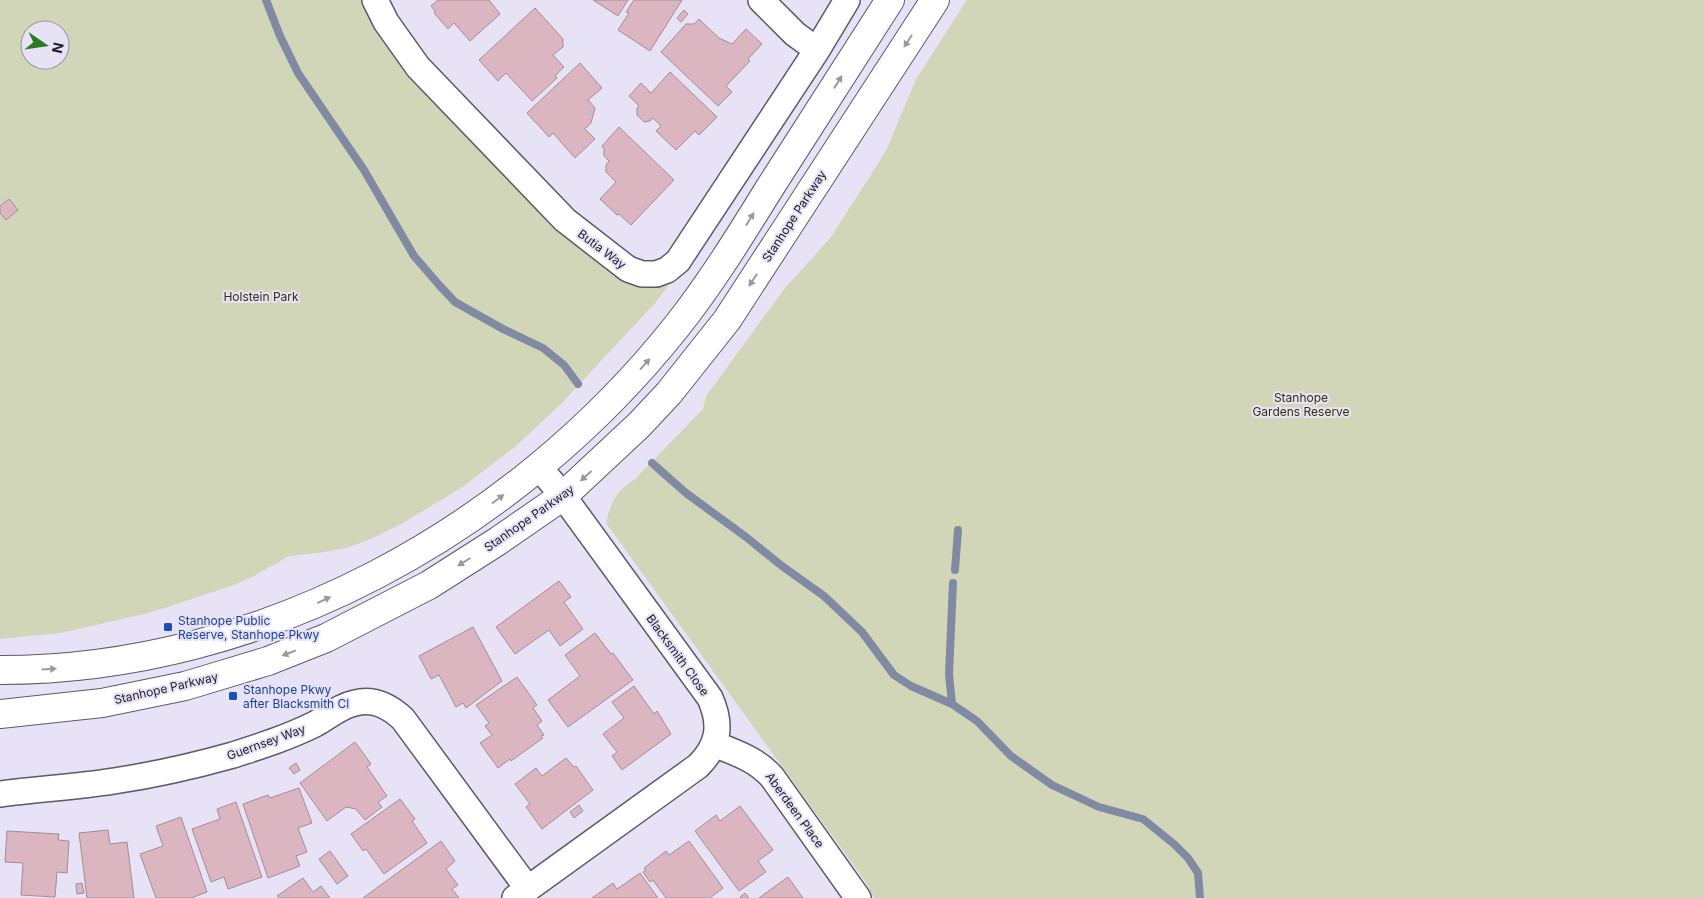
<svg xmlns="http://www.w3.org/2000/svg" width="1704" height="898" viewBox="0 0 1704 898" font-family="Inter,sans-serif">
  <rect width="100%" height="100%" fill="#e8e2f7"/>
  <path fill="#d2d6b8" fill-rule="evenodd" d="M0,0H361L374,26L401,62L541,213L584,251L628,281L666,282L668,286L655,303L561,404L516,446L464,486L403,523L371,539L346,548L325,552L289,556L254,576L234,585L149,613L60,633L0,639ZM30,30H60V60H30Z
    M967,0H1704V898H874L865,881L606,523C609,510 614,495 624,487C631,481 634,482 640,474L703,409L706,396L785,288L831,237L886,151L916,79Z"/>
  <g fill="none" stroke-linecap="round" stroke-linejoin="round">
    <path stroke="#808aa2" stroke-width="8" d="M266,0L280,36L298,73L364,170L414,256L440,286L455,302L503,329L543,348L564,365L578,384
      M652,463L686,493L746,537L782,566L824,596L862,632L894,675L911,686L952,704L977,721L1011,756L1052,785L1099,807L1143,819L1174,844L1188,858L1198,873L1200,898
      M955,570L958,530
      M952,704L949,674L953,583"/>
  </g>
  <path fill="#dbb5c0" stroke="#a38d93" d="M438,0H489L500,14L470,41L454,23L448,29L434,13L435,11L431,6Z
    M593,0H628L618,16Z
    M634,0H682L650,51L618,30L629,13L626,12Z
    M535,8L563,39V47L553,55L564,67L555,76L557,78L532,101L506,73L498,81L479,60Z
    M684,10L688,14L681,22L677,18Z
    M699,19L719,38L732,44L746,29L762,44L748,59L750,61L726,86L732,92L718,106L661,52L686,24H694Z
    M580,63L602,88L588,100L595,108L591,123L585,129L595,139L575,158L553,133L549,137L527,113Z
    M670,72L717,117L699,135L695,131L676,150L656,131L661,126L653,118L650,121L644,122L637,115V108L639,106L629,96L641,83L651,93Z
    M619,127L674,180L631,225L619,214L617,215L600,199L616,182L606,172V165L609,161L604,156V149L602,146Z
    M9,199L18,210L6,220L0,213V206Z
    M559,581L571,597L564,602L583,629L560,646L549,630L515,654L496,627Z
    M473,627L502,681L466,708L463,703L456,707L439,675L431,679L419,656Z
    M595,633L611,654L613,653L633,680L568,727L548,700L580,676L565,655Z
    M517,677L537,705L533,708L542,721L537,725L544,735L541,736L543,738L511,761L510,759L498,768L480,743L492,735L485,726L489,723L476,705Z
    M634,686L654,714L657,711L671,734L622,770L612,756L617,752L603,734L624,718L612,702Z
    M355,742L371,764L367,767L387,796L378,802L382,807L365,820L356,809L346,807L327,821L300,783Z
    M566,758L574,767L576,766L593,790L542,829L526,807L530,804L515,784L536,768L542,776Z
    M296,763L300,770L294,774L289,768Z
    M299,788L312,823L298,828L307,852L296,856L300,866L268,878L243,804L268,795L270,798Z
    M400,799L415,819L412,821L427,843L384,874L366,849L363,851L351,834Z
    M236,802L262,877L228,889L224,877L211,882L192,829L220,819L217,809Z
    M579,805L583,811L574,818L570,812Z
    M740,806L773,850L758,861L766,872L739,891L695,831L716,815L720,821Z
    M181,817L207,892L191,898H156L140,854L163,846L156,826Z
    M108,830L110,844L127,842L134,898H87L79,833Z
    M7,831L59,834L58,840L69,841L67,873L57,872L55,897L21,895L23,863L5,862Z
    M441,841L455,861L446,869L458,885L452,889L459,898H363Z
    M689,841L723,888L710,898H666L653,880L650,882L643,872L646,870L644,868L666,851L669,855Z
    M330,851L348,876L337,884L319,859Z
    M640,873L658,898H592L613,883L617,889Z
    M788,877L803,898H759Z
    M303,878L313,892L321,886L330,898H279L277,896Z
    M82,883L84,893L77,894L76,884Z
    M745,893L749,898H741L740,897Z"/>
  <g fill="none" stroke-linecap="round" stroke-linejoin="round">
    <defs>
      <path id="minor" d="M375,0L386,22L418,67L565,220L628,269L642,274H656L667,270L678,261L817,50L847,0
        M761,0L795,34L817,50
        M714,744C736,753 756,759 772,777L858,898
        M0,794C38,789 76,787 114,781C154,775 194,766 233,755C261,746 289,737 315,724C328,717 340,706 355,703C374,698 389,706 403,719L528,889
        M515,898L698,766C719,745 722,725 710,698L563,496L539,467"/>
      <path id="secondary" d="M0,670C263,670 515,530 677,326C711,283 740,236 769,189C809,126 849,63 890,0
        M0,714L102,703L185,686L268,661L326,638L429,585L498,541L563,496L639,425L669,393L727,320L935,0"/>
    </defs>
    <use href="#minor" stroke="#5e596a" stroke-width="28"/>
    <use href="#secondary" stroke="#5e596a" stroke-width="30"/>
    <use href="#minor" stroke="#fff" stroke-width="25"/>
    <use href="#secondary" stroke="#fff" stroke-width="28"/>
  </g>
  <defs><path id="oneway-solid" d="M-6-.8H1V-3.2L6.5 0L1 3.2V.8H-6Z" transform="scale(1.25)"/></defs>
  <g fill="#9a999c">
    <use href="#oneway-solid" transform="translate(908 41) rotate(123)"/>
    <use href="#oneway-solid" transform="translate(838 82) rotate(-58)"/>
    <use href="#oneway-solid" transform="translate(750 219) rotate(-58)"/>
    <use href="#oneway-solid" transform="translate(753 280) rotate(123)"/>
    <use href="#oneway-solid" transform="translate(645 364) rotate(-48)"/>
    <use href="#oneway-solid" transform="translate(586 476) rotate(138)"/>
    <use href="#oneway-solid" transform="translate(498 499) rotate(-37)"/>
    <use href="#oneway-solid" transform="translate(464 562) rotate(148)"/>
    <use href="#oneway-solid" transform="translate(324 600) rotate(-25)"/>
    <use href="#oneway-solid" transform="translate(289 653) rotate(159)"/>
    <use href="#oneway-solid" transform="translate(49 669) rotate(-3)"/>
  </g>
  <g fill="#1a4fb4" stroke="#e8e2f7" stroke-width="2">
    <rect x="163" y="622" width="10" height="10" rx="2.5"/>
    <rect x="228" y="691" width="10" height="10" rx="2.5"/>
  </g>
  <g text-anchor="middle" dominant-baseline="central" stroke-width="4" stroke-linejoin="round" paint-order="stroke">
    <g font-size="12" fill="#1e1c23" stroke="#e8e2f7">
      <text transform="translate(794 216) rotate(-57)">Stanhope Parkway</text>
      <text transform="translate(602 249) rotate(37)">Butia Way</text>
      <text transform="translate(529 518) rotate(-35)">Stanhope Parkway</text>
      <text transform="translate(678 655) rotate(54)">Blacksmith Close</text>
      <text transform="translate(166 688) rotate(-13)">Stanhope Parkway</text>
      <text transform="translate(266 742) rotate(-20)">Guernsey Way</text>
      <text transform="translate(795 810) rotate(54)">Aberdeen Place</text>
    </g>
    <g font-size="12" fill="#2f3106" stroke="#e8e2f7">
      <text x="261" y="296">Holstein Park</text>
      <text x="1301" y="397">Stanhope<tspan x="1301" dy="14">Gardens Reserve</tspan></text>
    </g>
    <g font-size="12" fill="#164399" stroke="#e8e2f7" text-anchor="start">
      <text x="178" y="620">Stanhope Public<tspan x="178" dy="14">Reserve, Stanhope Pkwy</tspan></text>
      <text x="243" y="689">Stanhope Pkwy<tspan x="243" dy="14">after Blacksmith Cl</tspan></text>
    </g>
  </g>
  <g transform="translate(45 45) rotate(103)"><circle r="24" fill="#e8e2f7" stroke="#9793a2"/>
  <path d="M0-4L9 19L0 12L-9 19Z" fill="#2b7921"/>
  <text y="-8" font-size="14" font-weight="bold" text-anchor="middle" fill="#1e1c23">N</text>
  </g>
</svg>
